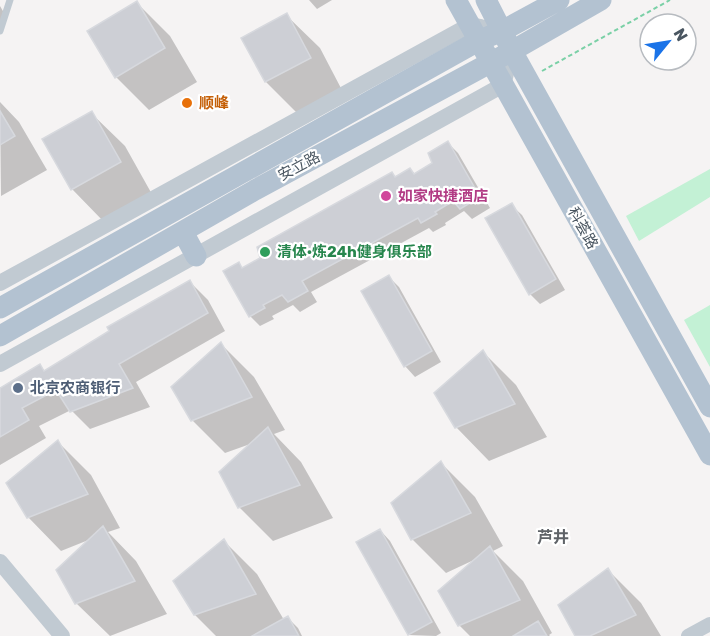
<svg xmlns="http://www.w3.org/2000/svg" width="710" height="636" viewBox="0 0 710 636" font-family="Rubik,'Noto Sans SC',sans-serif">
  <rect width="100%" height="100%" fill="#f5f3f3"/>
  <path fill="#c3f1d5" d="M710,169V197L639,241L626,216Z
    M710,305V367L684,320Z"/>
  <path fill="#0003" d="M309,0H332L317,9Z
    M137,3L170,36L197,82L149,110L116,77Z
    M0,6L7,18L0,22Z
    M286,15L320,48L343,92L299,115L266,82L243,38Z
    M0,102L19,122L47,170L1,196Z
    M91,113L125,146L153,196L105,223L72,189Z
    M448,143L458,153L490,208L472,219L464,211L445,223L446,225L433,232L429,228L311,292L317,302L300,312L293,305L272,316L274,319L260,326L250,316L238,264L243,269L410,169L415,174L434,164Z
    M511,205L522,215L565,290L540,304L530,294Z
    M389,277L399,287L441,362L415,377L405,366Z
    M190,282L208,300L225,331L136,382L150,407L90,429L71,410L39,426L46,438L0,465V389L40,366L46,372Z
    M221,344L254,377L285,430L274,434L301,462L333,518L273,541L239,507L253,443L225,453L192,420Z
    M483,352L516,385L547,437L489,461L456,427Z
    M58,442L91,475L120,528L108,532L136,561L167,614L110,636L76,603L91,539L61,551L28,517Z
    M441,463L475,497L503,546L493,551L523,581L552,633L549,635L550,636H470L459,625L476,559L446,573L412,539Z
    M380,530L390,541L441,633L436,636L409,635L358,542Z
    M224,541L257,574L284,620L288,618L298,628L302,636H216L195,615Z
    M608,570L641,603L661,636H576Z"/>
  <path fill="#cdcfd5" stroke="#d7d9de" stroke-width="1.5" d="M137,1L165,48L115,78L87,31Z
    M287,13L311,58L265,82L241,38Z
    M0,111L15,136L0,145Z
    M92,111L121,162L71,190L42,139Z
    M448,141L480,197L460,209L453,201L435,212L437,214L421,223L418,218L302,281L308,291L288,302L282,295L263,305L265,308L249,317L223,271L239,262L242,268L260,258L257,247L392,172L395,177L410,168L414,174L432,163L428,153Z
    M512,203L556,279L529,295L485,218Z
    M389,275L432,351L404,367L361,291Z
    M190,280L208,313L119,364L133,388L70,412L56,390L22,408L29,420L0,437V388L40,364L44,371L109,331L107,327Z
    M221,342L252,397L191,421L171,387Z
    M483,350L515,404L455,428L434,393Z
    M268,427L300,485L238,508L219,472Z
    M58,440L88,494L27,518L6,483Z
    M441,461L471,513L411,540L391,503Z
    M103,526L135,581L75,604L56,570Z
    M380,529L432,622L408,635L356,542Z
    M224,539L256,594L194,615L173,581Z
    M490,546L520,600L458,626L438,591Z
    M608,568L636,615L590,636H575L558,605Z
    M288,616L299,636H252Z
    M538,621L547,636H513Z"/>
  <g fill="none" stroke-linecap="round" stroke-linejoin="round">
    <path stroke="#7ad0a6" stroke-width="2" stroke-dasharray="4.5 3" stroke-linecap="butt" d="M542,71L670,0"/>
    <path stroke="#c1cad2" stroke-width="7" d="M0,31L10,0"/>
    <path stroke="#c1cad2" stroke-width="14" d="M688,636L710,624"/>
    <path stroke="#c1cad2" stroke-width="16" d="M0,283L470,25L481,27
      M0,364L503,85L512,51
      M0,562L62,636"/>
    <path stroke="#b3c2d1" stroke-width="21" d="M456,0L710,455
      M486,0L512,51L710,407
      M183,232L196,256
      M0,308L478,41L502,31L559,0
      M0,336L255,190L512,51L601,0"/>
  </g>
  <circle fill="#e8710a" stroke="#fff" stroke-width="2" cx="187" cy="103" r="6"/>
  <circle fill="#d1479c" stroke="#fff" stroke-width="2" cx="386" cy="196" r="6"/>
  <circle fill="#2e9e5b" stroke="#fff" stroke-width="2" cx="265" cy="252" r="6"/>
  <circle fill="#5c6f8a" stroke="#fff" stroke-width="2" cx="18" cy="388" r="6"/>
  <g text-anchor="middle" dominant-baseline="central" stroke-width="4.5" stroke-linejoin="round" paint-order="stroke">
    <g font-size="15" font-weight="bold" fill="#c56008" stroke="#fff" text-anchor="start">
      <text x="199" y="103">顺峰</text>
    </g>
    <g font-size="15" fill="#4a5661" stroke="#fff">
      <text transform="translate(299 166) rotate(-28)">安立路</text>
      <text transform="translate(583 228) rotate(61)">科荟路</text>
    </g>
    <g font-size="15" font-weight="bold" fill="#b23c85" stroke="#fff" text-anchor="start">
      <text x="398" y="196">如家快捷酒店</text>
    </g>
    <g font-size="15" font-weight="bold" fill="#27864d" stroke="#fff" text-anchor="start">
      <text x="277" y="252">清体·炼24h健身俱乐部</text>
    </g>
    <g font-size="15" font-weight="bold" fill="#4e5e75" stroke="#fff" text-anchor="start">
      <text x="30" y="388">北京农商银行</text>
    </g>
    <g font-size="16" font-weight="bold" fill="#5f6368" stroke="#fff">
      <text x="553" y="537">芦井</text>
    </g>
  </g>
  <g transform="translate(668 42) rotate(60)"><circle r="28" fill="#ffffff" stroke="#b7bbc0" stroke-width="1.5"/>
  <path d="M0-4.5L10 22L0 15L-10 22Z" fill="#1a73e8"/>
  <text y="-9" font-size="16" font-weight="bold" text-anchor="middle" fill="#4a5661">N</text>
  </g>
</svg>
